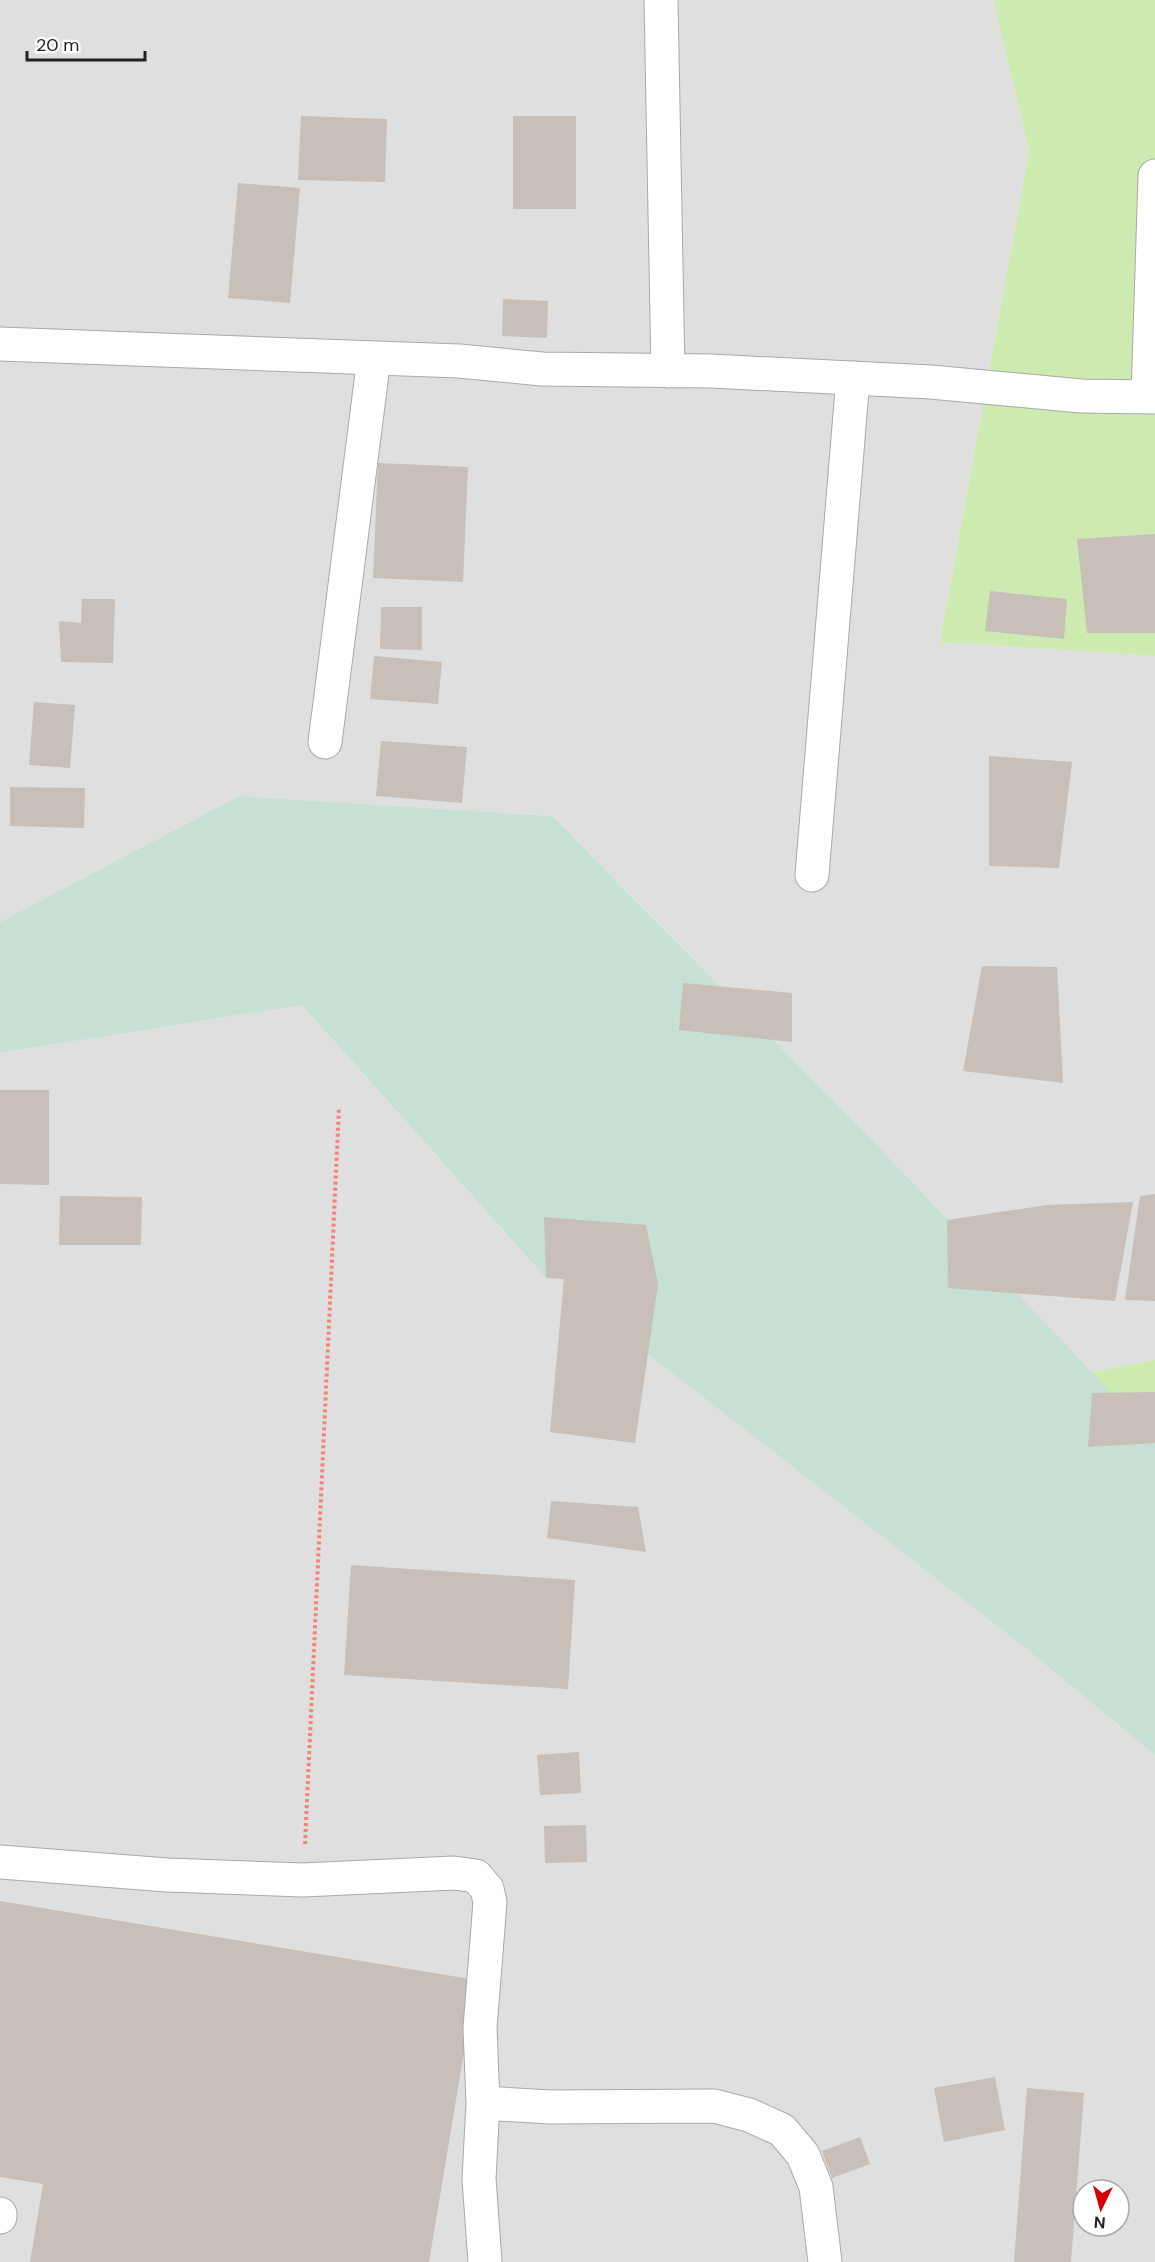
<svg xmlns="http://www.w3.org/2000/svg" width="1155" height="2262" viewBox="0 0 1155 2262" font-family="'DM Sans',sans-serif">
  <rect width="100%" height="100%" fill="#f2efe9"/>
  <path fill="#e0dfdf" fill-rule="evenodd" d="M0,0H993L1029,151L940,642L1155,656V1360L1091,1372L875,1143L552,816L239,796L0,922Z
    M302,1005L546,1278L565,1279L604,1320L1025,1648L1155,1755V2262H0V1053ZM1083,2190H1119V2226H1083Z"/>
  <path fill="#cdebb0" d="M993,0H1155V656L940,642L1029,151Z
    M1155,1360V1439L1091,1372Z"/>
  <path fill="#c6e0d4" d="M239,796L552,816L875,1143L1155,1439V1755L1025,1648L604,1320L565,1279L546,1278L302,1005L0,1053V922Z"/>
  <path fill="#c7bfb8" d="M301,116L387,119L385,182L298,180Z
    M513,116H576V209H513Z
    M238,183L300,188L290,303L228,298Z
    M503,299L548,301L547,338L502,336Z
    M378,463L468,467L463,582L373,578Z
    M1155,534V633H1087L1077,539Z
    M990,591L1067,599L1064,639L985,631Z
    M82,599H115L113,663L61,662L59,621L81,623Z
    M381,607H422V650L380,649Z
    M374,656L442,662L438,704L370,699Z
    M34,702L75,705L70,768L29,765Z
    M381,741L467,747L462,803L376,796Z
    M989,756L1072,762L1059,868L989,866Z
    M10,787L85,788L84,828L10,826Z
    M982,966L1057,967L1063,1083L963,1071Z
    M683,983L792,993V1042L679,1030Z
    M0,1090H49V1185L0,1184Z
    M1155,1194V1301L1125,1300L1140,1196Z
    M60,1196L142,1197L141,1245H59Z
    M1133,1202L1115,1301L948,1288L947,1220L1047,1205Z
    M544,1217L646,1225L658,1284L635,1443L550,1432L564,1279L546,1278Z
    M1155,1392V1443L1088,1447L1092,1393Z
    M551,1501L638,1507L646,1552L547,1538Z
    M351,1565L575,1580L568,1689L344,1675Z
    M579,1752L581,1793L540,1795L537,1755Z
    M586,1825L587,1862L545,1863L544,1826Z
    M0,1901L476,1980L429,2262H30L43,2184L0,2177Z
    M995,2077L1005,2130L944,2142L934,2088Z
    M1027,2088L1084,2093L1071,2262H1014Z
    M860,2137L870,2164L832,2178L822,2151Z"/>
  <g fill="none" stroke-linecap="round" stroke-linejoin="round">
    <defs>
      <path id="street" d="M661,0L668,371
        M0,344L459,361L542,369L711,371L931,382L1081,396L1155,397
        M1148,396L1155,176
        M325,742L374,358
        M812,875L853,378
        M0,1862L167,1875L303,1880L454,1873L476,1876L487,1889L490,1902L480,2028L483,2103L479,2179L485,2262
        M483,2103L550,2107L714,2106L749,2115L782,2130L803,2155L816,2187L825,2262
        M0,2217V2214"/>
    </defs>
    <use href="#street" stroke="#a9a9a9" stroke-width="35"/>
    <path stroke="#fa8072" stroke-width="4" stroke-dasharray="3 3" stroke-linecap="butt" d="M305,1844L339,1107"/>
    <use href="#street" stroke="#fff" stroke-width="33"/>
  </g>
  <g transform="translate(1101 2208) rotate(185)"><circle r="28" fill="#ffffff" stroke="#a7a7a7" stroke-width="1.5"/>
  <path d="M0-4.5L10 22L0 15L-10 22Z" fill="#d40000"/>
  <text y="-9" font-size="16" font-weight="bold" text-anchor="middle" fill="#222222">N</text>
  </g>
  <path d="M27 51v9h118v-9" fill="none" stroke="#222222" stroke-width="3"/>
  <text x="36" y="51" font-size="18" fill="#222222" stroke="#ffffff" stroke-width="4.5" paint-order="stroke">20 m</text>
</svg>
